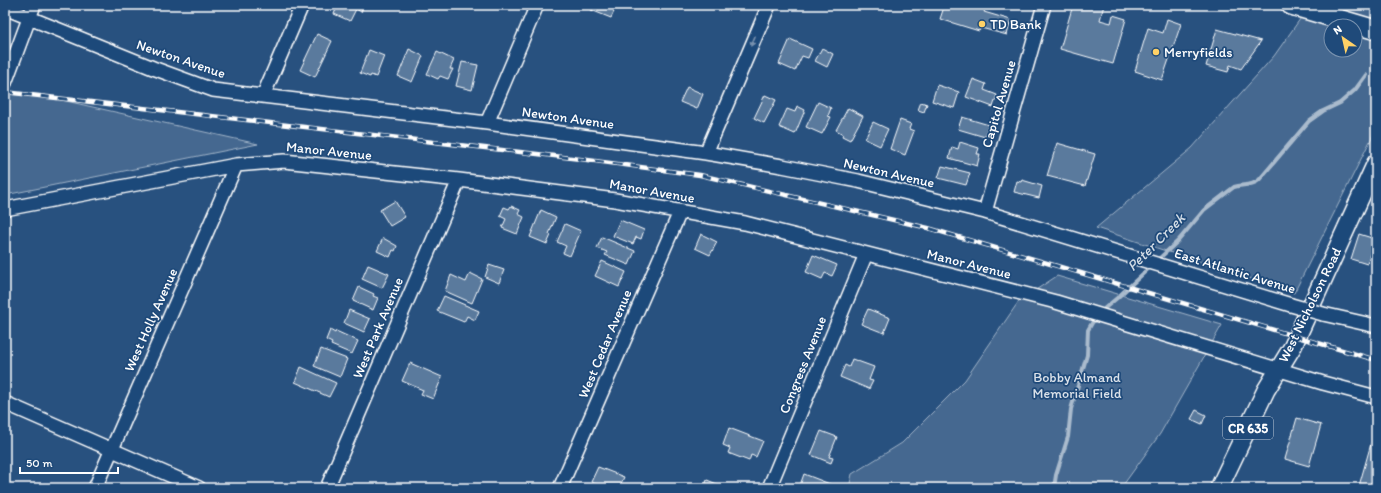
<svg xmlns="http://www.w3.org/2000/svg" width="1381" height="493" viewBox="0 0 1381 493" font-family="Itim,sans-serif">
  <rect width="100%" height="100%" fill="#28517f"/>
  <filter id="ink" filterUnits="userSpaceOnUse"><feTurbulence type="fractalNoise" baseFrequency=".025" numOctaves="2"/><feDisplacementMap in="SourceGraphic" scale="8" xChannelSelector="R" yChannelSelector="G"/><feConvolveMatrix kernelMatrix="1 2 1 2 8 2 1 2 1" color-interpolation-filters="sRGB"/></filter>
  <g filter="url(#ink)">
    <path fill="#446890" stroke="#a2b4c8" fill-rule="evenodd" d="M1310,5H1376V129L1294,293L1096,228L1192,148L1274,56ZM1331,26H1355V50H1331Z
      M5,94L48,97L258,144L5,195Z
      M1057,276L1222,325L1160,434L1121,488H849L852,474L902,443L965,380L1019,301Z"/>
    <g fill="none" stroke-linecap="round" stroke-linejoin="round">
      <path stroke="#aabbcd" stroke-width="4" d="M1054,488L1056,475L1068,437L1071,409L1087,355L1088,330L1092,323L1105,308L1117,298L1178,241L1204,210L1234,187C1243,184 1251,187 1259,180L1309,121L1323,111L1340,103L1355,90L1366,75"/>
    </g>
    <path fill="#5a7a9d" stroke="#fff" d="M338,5H364L361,12L356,9L350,21L334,14Z
      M594,5H617L611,18L591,10Z
      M940,5H987L984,12L1011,20L1007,35L981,28L979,31L940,19L944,7Z
      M1073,5H1104L1100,20L1111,23L1113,15L1126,19L1113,64L1060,49Z
      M1167,19L1181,24L1162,80L1135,71L1148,28L1163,33Z
      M1217,29L1261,41L1241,69L1230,65L1228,72L1206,66Z
      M317,34L332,41L315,77L300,70Z
      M790,39L812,49L808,58L802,56L795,71L779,64Z
      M822,48L833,54L827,67L815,61Z
      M409,49L423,56L412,82L398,76Z
      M369,50L384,56L376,77L371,75L370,77L360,73Z
      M437,52L454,60L450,69H453L448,79L440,76L438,79L427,74Z
      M462,62L478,65L472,90L456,86Z
      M973,79L986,84L984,90L997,95L993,107L966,97Z
      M937,85L959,92L954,108L932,101Z
      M687,87L703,94L697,109L680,102Z
      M765,95L776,100L764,123L754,118Z
      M818,102L831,108L828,116L831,117L822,134L806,127Z
      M921,102L927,104L924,112L918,110Z
      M797,106L805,110L795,134L779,127L787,109L795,112Z
      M848,108L863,116L850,140L842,136L843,134L836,130Z
      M962,117L989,125L985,137L958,129Z
      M900,120L911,124L909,129L914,131L905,155L890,149Z
      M873,122L888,129L880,146L865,139Z
      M960,142L979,148L977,154H980L977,166L949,158L952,147L958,149Z
      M1057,143L1095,154L1085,186L1047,176Z
      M942,166L970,173L966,185L938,178Z
      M1022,180L1042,186L1039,198L1014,192L1017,181L1021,182Z
      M395,201L405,217L390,226L380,210Z
      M511,206L520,210L518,214L524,217L517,234L502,228L506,219L500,216L504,207L509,209Z
      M541,210L556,217L549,234L551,235L547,244L530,237Z
      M620,220L644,230L641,239L636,237L633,244L613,236Z
      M565,224L581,231L570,256L563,253L566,246L557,242Z
      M701,234L717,242L710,255L695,248Z
      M1359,234L1375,239L1367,264L1351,259Z
      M602,237L635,251L629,265L605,255L607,252L597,248Z
      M383,238L397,246L395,251L393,250L390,257L377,251Z
      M813,255L837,265L832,276L825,273L822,279L806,272Z
      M602,261L626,272L619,287L595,276Z
      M368,265L389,274L382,288L362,279Z
      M489,265L504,270L499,283L485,277Z
      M470,273L482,279L472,303L445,291L451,275L466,282Z
      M359,287L374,294L373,296L378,298L373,310L353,301Z
      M444,296L479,311L475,320L467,316L464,322L437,311Z
      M868,309L890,318L884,333L861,324Z
      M349,310L370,319L364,332L344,323Z
      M330,330L335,333L336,331L358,341L352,354L331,345L332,343L326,340Z
      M321,349L347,359L340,377L314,366Z
      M852,359L874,367L869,380L873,381L869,389L840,377L845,365L849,367Z
      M410,363L442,377L433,399L421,394L423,390L402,381Z
      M301,367L336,383L329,397L295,382Z
      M1196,410L1206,415L1202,424L1191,419Z
      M1297,418L1321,425L1309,466L1285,459Z
      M1376,426V488H1367L1359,486Z
      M729,428L763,441L756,457L751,455L749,461L728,453L730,448L723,445Z
      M821,431L837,437L829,457L833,458L831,463L811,455Z
      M598,467L624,477L619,488H605L591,482Z
      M804,474L835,486L834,488H799Z
      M707,480L727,488H704Z"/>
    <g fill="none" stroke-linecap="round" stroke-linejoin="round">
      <defs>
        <path id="minor" d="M5,8L153,68L213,90L487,123L706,153L782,166L858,181L985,212L1291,305
          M5,83L34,5
          M263,96L302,5
          M487,123L537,5
          M706,153L769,5
          M5,209L236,165L284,161L459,180L615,200L745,223L1056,302L1323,383L1376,397
          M985,212L1044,5
          M1323,314L1376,326
          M5,403L199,488
          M95,488L236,165
          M327,488L459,180
          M560,488L680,212
          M769,488L866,254"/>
        <path id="major" d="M1219,488L1266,390L1293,346L1376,163"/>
        <path id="highway" d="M1291,5L1376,30"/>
      </defs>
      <use href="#minor" stroke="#fff" stroke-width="16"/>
      <use href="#major" stroke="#fff" stroke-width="20"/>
      <use href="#highway" stroke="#fff" stroke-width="22"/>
      <use href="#minor" stroke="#1f4a7a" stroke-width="13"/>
      <use href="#major" stroke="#1f4a7a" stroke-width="17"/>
      <use href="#highway" stroke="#1f4a7a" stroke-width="19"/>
      <defs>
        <path id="rail" d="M5,92L580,159L700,175L928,228L1376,360"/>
      </defs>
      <use href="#rail" stroke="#fff" stroke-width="4.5"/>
      <use href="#rail" stroke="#1f4a7a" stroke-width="3" stroke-dasharray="9" stroke-linecap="butt"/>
      <defs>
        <path id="minor-bridge" d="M1291,305L1323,314"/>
      </defs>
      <use href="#minor-bridge" stroke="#fff" stroke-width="16" stroke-linecap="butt"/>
      <use href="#minor-bridge" stroke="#1f4a7a" stroke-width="13"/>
    </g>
    <defs><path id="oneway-solid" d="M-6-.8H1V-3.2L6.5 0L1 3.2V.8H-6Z"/></defs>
    <use fill="#7992af" href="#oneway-solid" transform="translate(753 41) rotate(113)"/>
  </g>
  <g fill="#ffd166" stroke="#1f4a7a" stroke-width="1.5">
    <circle cx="982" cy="24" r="4"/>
    <circle cx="1156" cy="52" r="4"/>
  </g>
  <g text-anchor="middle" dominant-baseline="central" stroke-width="3.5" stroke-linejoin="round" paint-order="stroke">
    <rect fill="#1f4a7a" stroke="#bcc9d7" stroke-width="1" x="1223" y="417" width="50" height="22" rx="3"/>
    <g font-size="13" font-weight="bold" fill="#fff">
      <text x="1248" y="428">CR 635</text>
    </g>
    <g font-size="14" fill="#fff" stroke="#1f4a7a" text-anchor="start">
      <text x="990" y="24">TD Bank</text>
      <text x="1164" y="52">Merryfields</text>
    </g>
    <g font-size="14" fill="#fff" stroke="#1f4a7a">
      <text transform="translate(181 59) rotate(19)">Newton Avenue</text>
      <text transform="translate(999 104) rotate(-74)">Capitol Avenue</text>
      <text transform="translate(568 118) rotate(8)">Newton Avenue</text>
      <text transform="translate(329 151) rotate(6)">Manor Avenue</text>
      <text transform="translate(889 173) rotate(13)">Newton Avenue</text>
      <text transform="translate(652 191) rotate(10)">Manor Avenue</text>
      <text transform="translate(969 264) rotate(14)">Manor Avenue</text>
      <text transform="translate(1235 271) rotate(17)">East Atlantic Avenue</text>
      <text transform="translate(1310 305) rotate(-64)">West Nicholson Road</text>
      <text transform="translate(151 320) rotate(-66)">West Holly Avenue</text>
      <text transform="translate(378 328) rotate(-67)">West Park Avenue</text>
      <text transform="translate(605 344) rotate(-67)">West Cedar Avenue</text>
      <text transform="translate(803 365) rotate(-68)">Congress Avenue</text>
    </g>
    <g font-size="14" fill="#dae1e9" stroke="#1f4a7a">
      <text x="1077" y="377">Bobby Almand<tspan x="1077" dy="16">Memorial Field</tspan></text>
    </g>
    <g font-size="15" font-style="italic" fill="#d4dde6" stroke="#1f4a7a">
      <text transform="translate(1156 242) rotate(-45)">Peter Creek</text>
    </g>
  </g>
  <rect width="1381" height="493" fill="none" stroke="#1f4a7a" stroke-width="20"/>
  <rect x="10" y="10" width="1361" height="473" fill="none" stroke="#fff" stroke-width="1.5" filter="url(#ink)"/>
  <g transform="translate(1343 38) rotate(326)"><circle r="19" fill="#1f4a7a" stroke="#7992af"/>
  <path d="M0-3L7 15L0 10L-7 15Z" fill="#ffd166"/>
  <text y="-6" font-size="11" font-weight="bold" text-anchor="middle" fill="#ffffff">N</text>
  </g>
  <path d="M20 467v6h98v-6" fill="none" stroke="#ffffff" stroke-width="2"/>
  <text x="26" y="467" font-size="12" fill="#ffffff" stroke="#1f4a7a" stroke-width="3" paint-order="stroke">50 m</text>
</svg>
